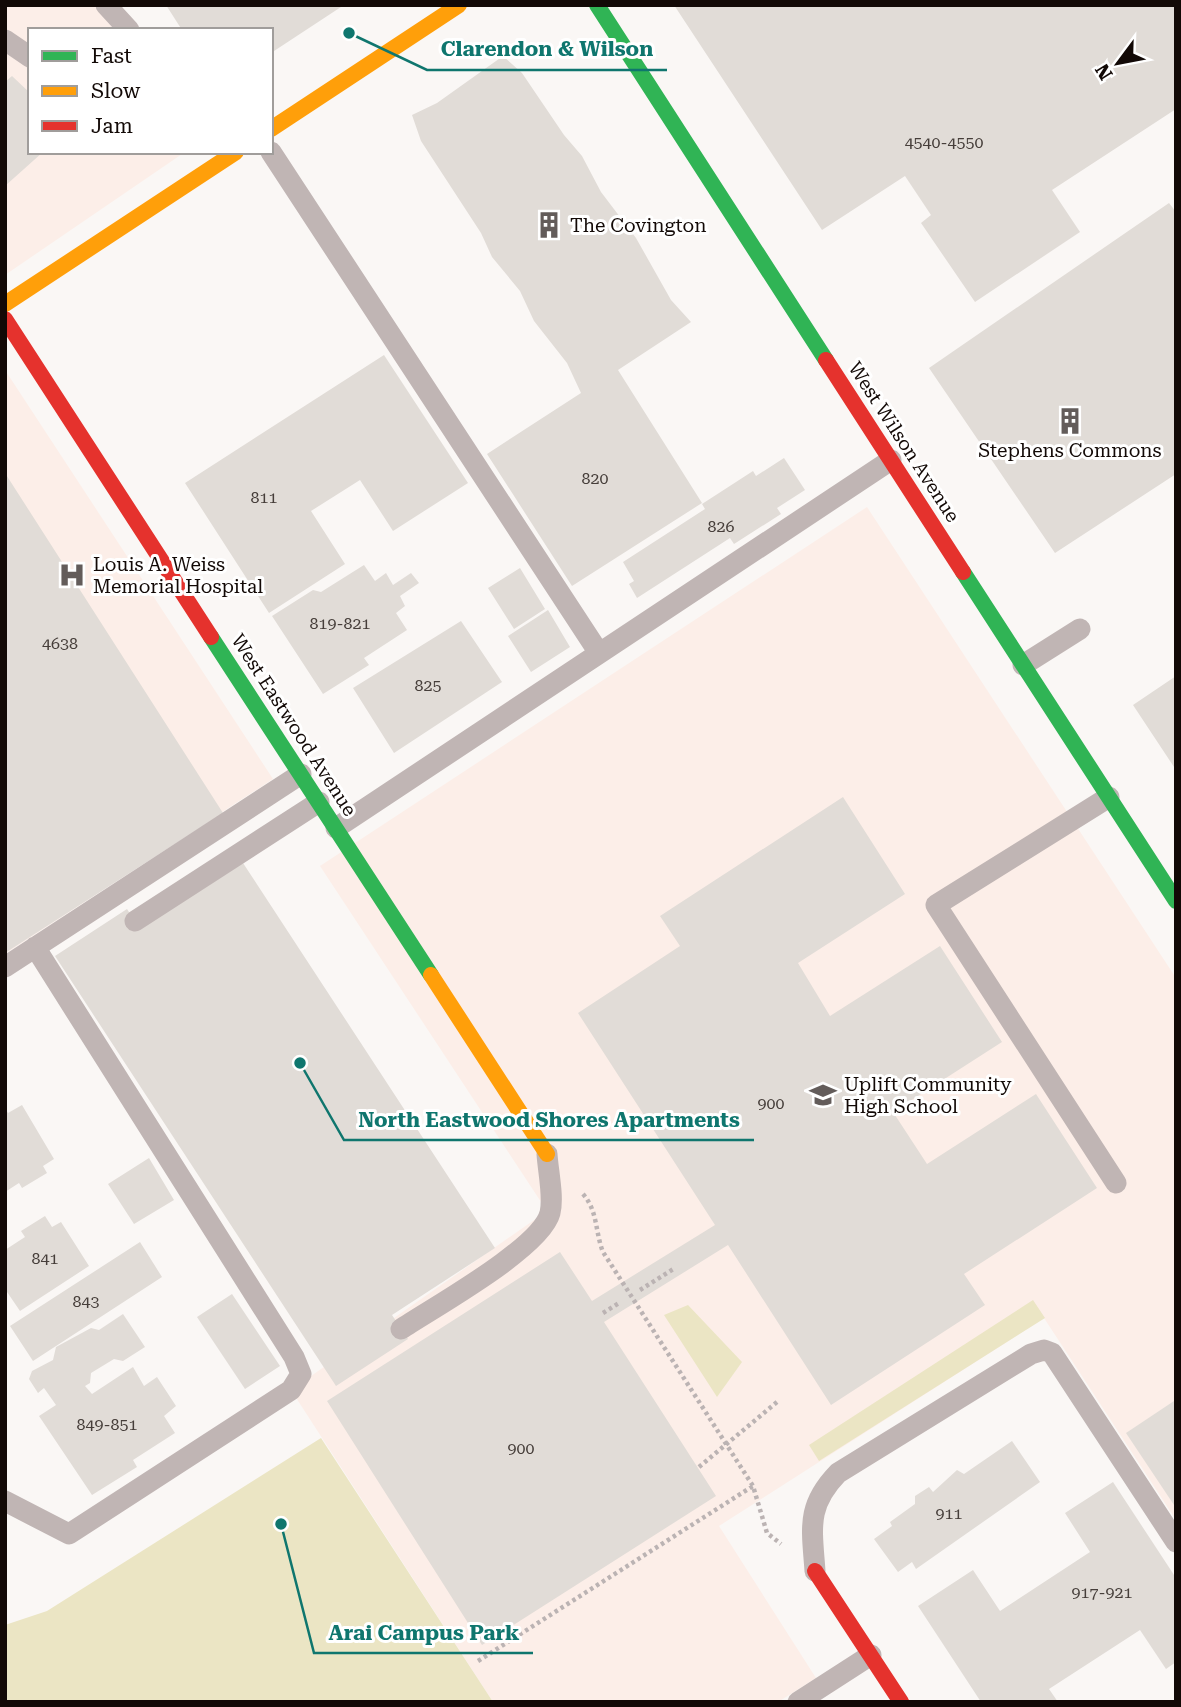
<svg xmlns="http://www.w3.org/2000/svg" width="1181" height="1707" viewBox="0 0 1181 1707" font-family="'Roboto Serif',serif">
  <rect width="100%" height="100%" fill="#faf7f5"/>
  <path fill="#fceee8" d="M5,5H105L128,30H30V152H185L5,275Z
    M5,370L273,779L5,954Z
    M867,507L1176,978V1520L1044,1318L719,1526L816,1678L778,1702H493L291,1390L547,1211L320,866Z"/>
  <path fill="#ebe5c4" d="M1033,1300L1045,1318L819,1461L809,1445Z
    M688,1305L742,1362L717,1397L664,1315Z
    M321,1438L493,1702H5V1625L47,1611Z"/>
  <path fill="#e1dcd7" d="M166,5H344L271,53V30H182Z
    M674,5H1176V109L1052,190L1080,232L975,302L921,223L931,215L905,176L822,230Z
    M503,56L522,73L564,135L582,156L601,192L636,238L671,300L691,322L618,370L702,503L572,586L487,454L581,393L567,363L534,321L520,291L492,257L481,233L421,141L412,115L437,103Z
    M12,76L30,93V152H43L5,186V82Z
    M1169,203L1176,212V474L1055,553L929,368Z
    M384,355L468,483L393,531L360,480L311,511L345,564L269,613L185,483Z
    M784,458L805,490L777,508L781,514L734,544L730,538L637,598L629,584L634,581L623,562L705,509L702,504L753,471L756,476Z
    M5,473L223,813L5,953Z
    M364,565L375,581L386,573L393,585L411,573L419,583L400,596L405,606L396,613L407,630L364,658L369,665L323,694L272,616L313,590L321,592Z
    M520,568L545,609L514,629L488,588Z
    M548,610L570,647L531,672L508,636Z
    M461,621L502,682L394,753L353,688Z
    M1176,676V770L1133,705Z
    M843,797L905,894L798,963L830,1016L940,946L1002,1042L893,1112L927,1164L1036,1094L1097,1188L964,1274L985,1305L831,1405L728,1245L604,1322L716,1496L482,1645L327,1401L560,1252L592,1301L715,1225L578,1013L680,946L660,916Z
    M243,863L495,1248L392,1315L408,1339L336,1386L55,956L127,909L140,929Z
    M22,1105L54,1159L43,1166L47,1173L22,1188L19,1183L5,1192V1108L8,1113Z
    M149,1158L174,1200L134,1224L108,1184Z
    M45,1216L52,1227L61,1222L89,1266L20,1311L5,1289V1250L25,1237L21,1231Z
    M140,1242L162,1277L33,1361L10,1326Z
    M232,1294L280,1366L245,1389L197,1317Z
    M123,1314L145,1347L123,1361L114,1359L91,1373L90,1383L85,1386L92,1394L133,1367L144,1386L157,1377L176,1406L164,1416L175,1433L133,1460L137,1467L92,1495L39,1416L56,1405L44,1388L38,1393L29,1379L32,1371L53,1360L56,1347L91,1328L99,1330Z
    M1174,1401L1176,1404V1508L1126,1433Z
    M1012,1441L1040,1482L916,1569L912,1562L898,1572L874,1539L892,1526L890,1522L915,1504V1496L929,1487L933,1492L957,1470L964,1474Z
    M1113,1482L1176,1578V1662L1166,1669L1140,1630L1049,1689L1058,1702H981L918,1606L973,1570L1000,1611L1090,1552L1065,1513Z"/>
  <g fill="none" stroke-linecap="round" stroke-linejoin="round">
    <path stroke="#bbb3b3" stroke-width="4.5" stroke-dasharray="3.5 3.5" stroke-linecap="butt" d="M583,1194C598,1211 595,1232 603,1252L753,1486L767,1533L781,1544
      M640,1290L675,1268
      M603,1313L619,1303
      M699,1467L777,1402
      M478,1661L753,1486"/>
    <path stroke="#c0b5b4" stroke-width="21" d="M106,5L129,30
      M5,40L30,57
      M271,152L599,653
      M1023,665L1080,629
      M1109,797L936,905L1116,1183
      M336,828L891,460
      M135,921L319,802
      M5,967L301,774
      M401,1329C434,1307 541,1248 550,1213C554,1197 548,1171 547,1154
      M5,1501L69,1534L291,1390L301,1374L294,1357L35,947
      M815,1571C812,1528 806,1506 838,1473L1031,1354L1044,1350L1052,1353L1176,1542
      M798,1702L871,1655"/>
    <path stroke="#30b455" stroke-width="16" d="M597,5L826,360
      M963,572L1176,901
      M211,637L431,975"/>
    <path stroke="#ff9f0a" stroke-width="16" d="M271,129L459,5
      M5,304L236,152
      M431,975L547,1154"/>
    <path stroke="#e5322d" stroke-width="16" d="M5,319L211,637
      M826,360L963,572
      M815,1571L901,1702"/>
  </g>
  <defs>
    <symbol id="building-bare" viewBox="-9 -9 18 18"><path d="M-4-6H4V6H1V3H-1V6H-4ZM-2.5-4.3h1.7v1.8h-1.7ZM.8-4.3h1.7v1.8H.8ZM-2.5-1h1.7V.8h-1.7ZM.8-1h1.7V.8H.8Z" fill="#635c5a" stroke="#fff" stroke-width="2.5" paint-order="stroke"/></symbol>
    <symbol id="hospital-bare" viewBox="-9 -9 18 18"><path d="M-5-5h3v3.5h4V-5h3V5h-3V1.5h-4V5h-3Z" fill="#635c5a" stroke="#fff" stroke-width="2.5" paint-order="stroke"/></symbol>
    <symbol id="school-bare" viewBox="-9 -9 18 18"><path d="M0-5L7-2L0 1L-7-2ZM-4 1L0 2.5L4 1V4Q0 6-4 4Z" fill="#635c5a" stroke="#fff" stroke-width="2.5" paint-order="stroke"/></symbol>
  </defs>
  <g fill-rule="evenodd">
    <use href="#building-bare" x="530" y="206" width="38" height="38"/>
    <use href="#building-bare" x="1051" y="402" width="38" height="38"/>
    <use href="#hospital-bare" x="53" y="556" width="38" height="38"/>
    <use href="#school-bare" x="804" y="1076" width="38" height="38"/>
  </g>
  <g text-anchor="middle" dominant-baseline="central" stroke-width="6" stroke-linejoin="round" paint-order="stroke">
    <g font-size="16" fill="#463e3a">
      <text x="944" y="142">4540-4550</text>
      <text x="595" y="478">820</text>
      <text x="264" y="497">811</text>
      <text x="721" y="526">826</text>
      <text x="340" y="623">819-821</text>
      <text x="60" y="643">4638</text>
      <text x="428" y="685">825</text>
      <text x="771" y="1103">900</text>
      <text x="45" y="1258">841</text>
      <text x="86" y="1301">843</text>
      <text x="107" y="1424">849-851</text>
      <text x="521" y="1448">900</text>
      <text x="949" y="1513">911</text>
      <text x="1102" y="1592">917-921</text>
    </g>
    <g font-size="19" fill="#120906" stroke="#fff" text-anchor="start">
      <text x="570" y="225">The Covington</text>
      <text x="1070" y="450" text-anchor="middle">Stephens Commons</text>
      <text x="93" y="564">Louis A. Weiss<tspan x="93" dy="22">Memorial Hospital</tspan></text>
      <text x="844" y="1084">Uplift Community<tspan x="844" dy="22">High School</tspan></text>
    </g>
    <g font-size="19" fill="#120906" stroke="#fff">
      <text transform="translate(904 442) rotate(57)">West Wilson Avenue</text>
      <text transform="translate(294 725) rotate(57)">West Eastwood Avenue</text>
    </g>
  </g>
  <path fill="none" stroke="#0f766e" stroke-width="2.5" d="M349 33L427 70H667M300 1063L344 1140H754M281 1524L314 1653H533"/>
  <g fill="#0f766e" stroke="#fff" stroke-width="2.5">
    <circle cx="349" cy="33" r="7"/>
    <circle cx="300" cy="1063" r="7"/>
    <circle cx="281" cy="1524" r="7"/>
  </g>
  <g font-size="21" text-anchor="middle" font-weight="bold" fill="#0f766e" stroke="#fff" stroke-width="6" stroke-linejoin="round" paint-order="stroke">
    <text x="547" y="56">Clarendon &amp; Wilson</text>
    <text x="549" y="1127">North Eastwood Shores Apartments</text>
    <text x="424" y="1640">Arai Campus Park</text>
  </g>
  <rect width="1181" height="1707" fill="none" stroke="#120906" stroke-width="14"/>
  <rect x="28" y="28" width="245" height="126" fill="#ffffff" stroke="#a09d9b" stroke-width="2"/>
  <rect x="42" y="51" width="35" height="10" fill="#30b455" stroke="#a09d9b" stroke-width="2"/>
  <text x="91" y="63" font-size="21" fill="#120906">Fast</text>
  <rect x="42" y="86" width="35" height="10" fill="#ff9f0a" stroke="#a09d9b" stroke-width="2"/>
  <text x="91" y="98" font-size="21" fill="#120906">Slow</text>
  <rect x="42" y="121" width="35" height="10" fill="#e5322d" stroke="#a09d9b" stroke-width="2"/>
  <text x="91" y="133" font-size="21" fill="#120906">Jam</text>
  <g transform="translate(1118 63) rotate(238)" stroke="#ffffff" stroke-width="5" paint-order="stroke">
  <path d="M0-5L12 26L0 18L-12 26Z" fill="#120906"/>
  <text y="-10" font-size="19" font-weight="bold" text-anchor="middle" fill="#120906">N</text>
  </g>
</svg>
